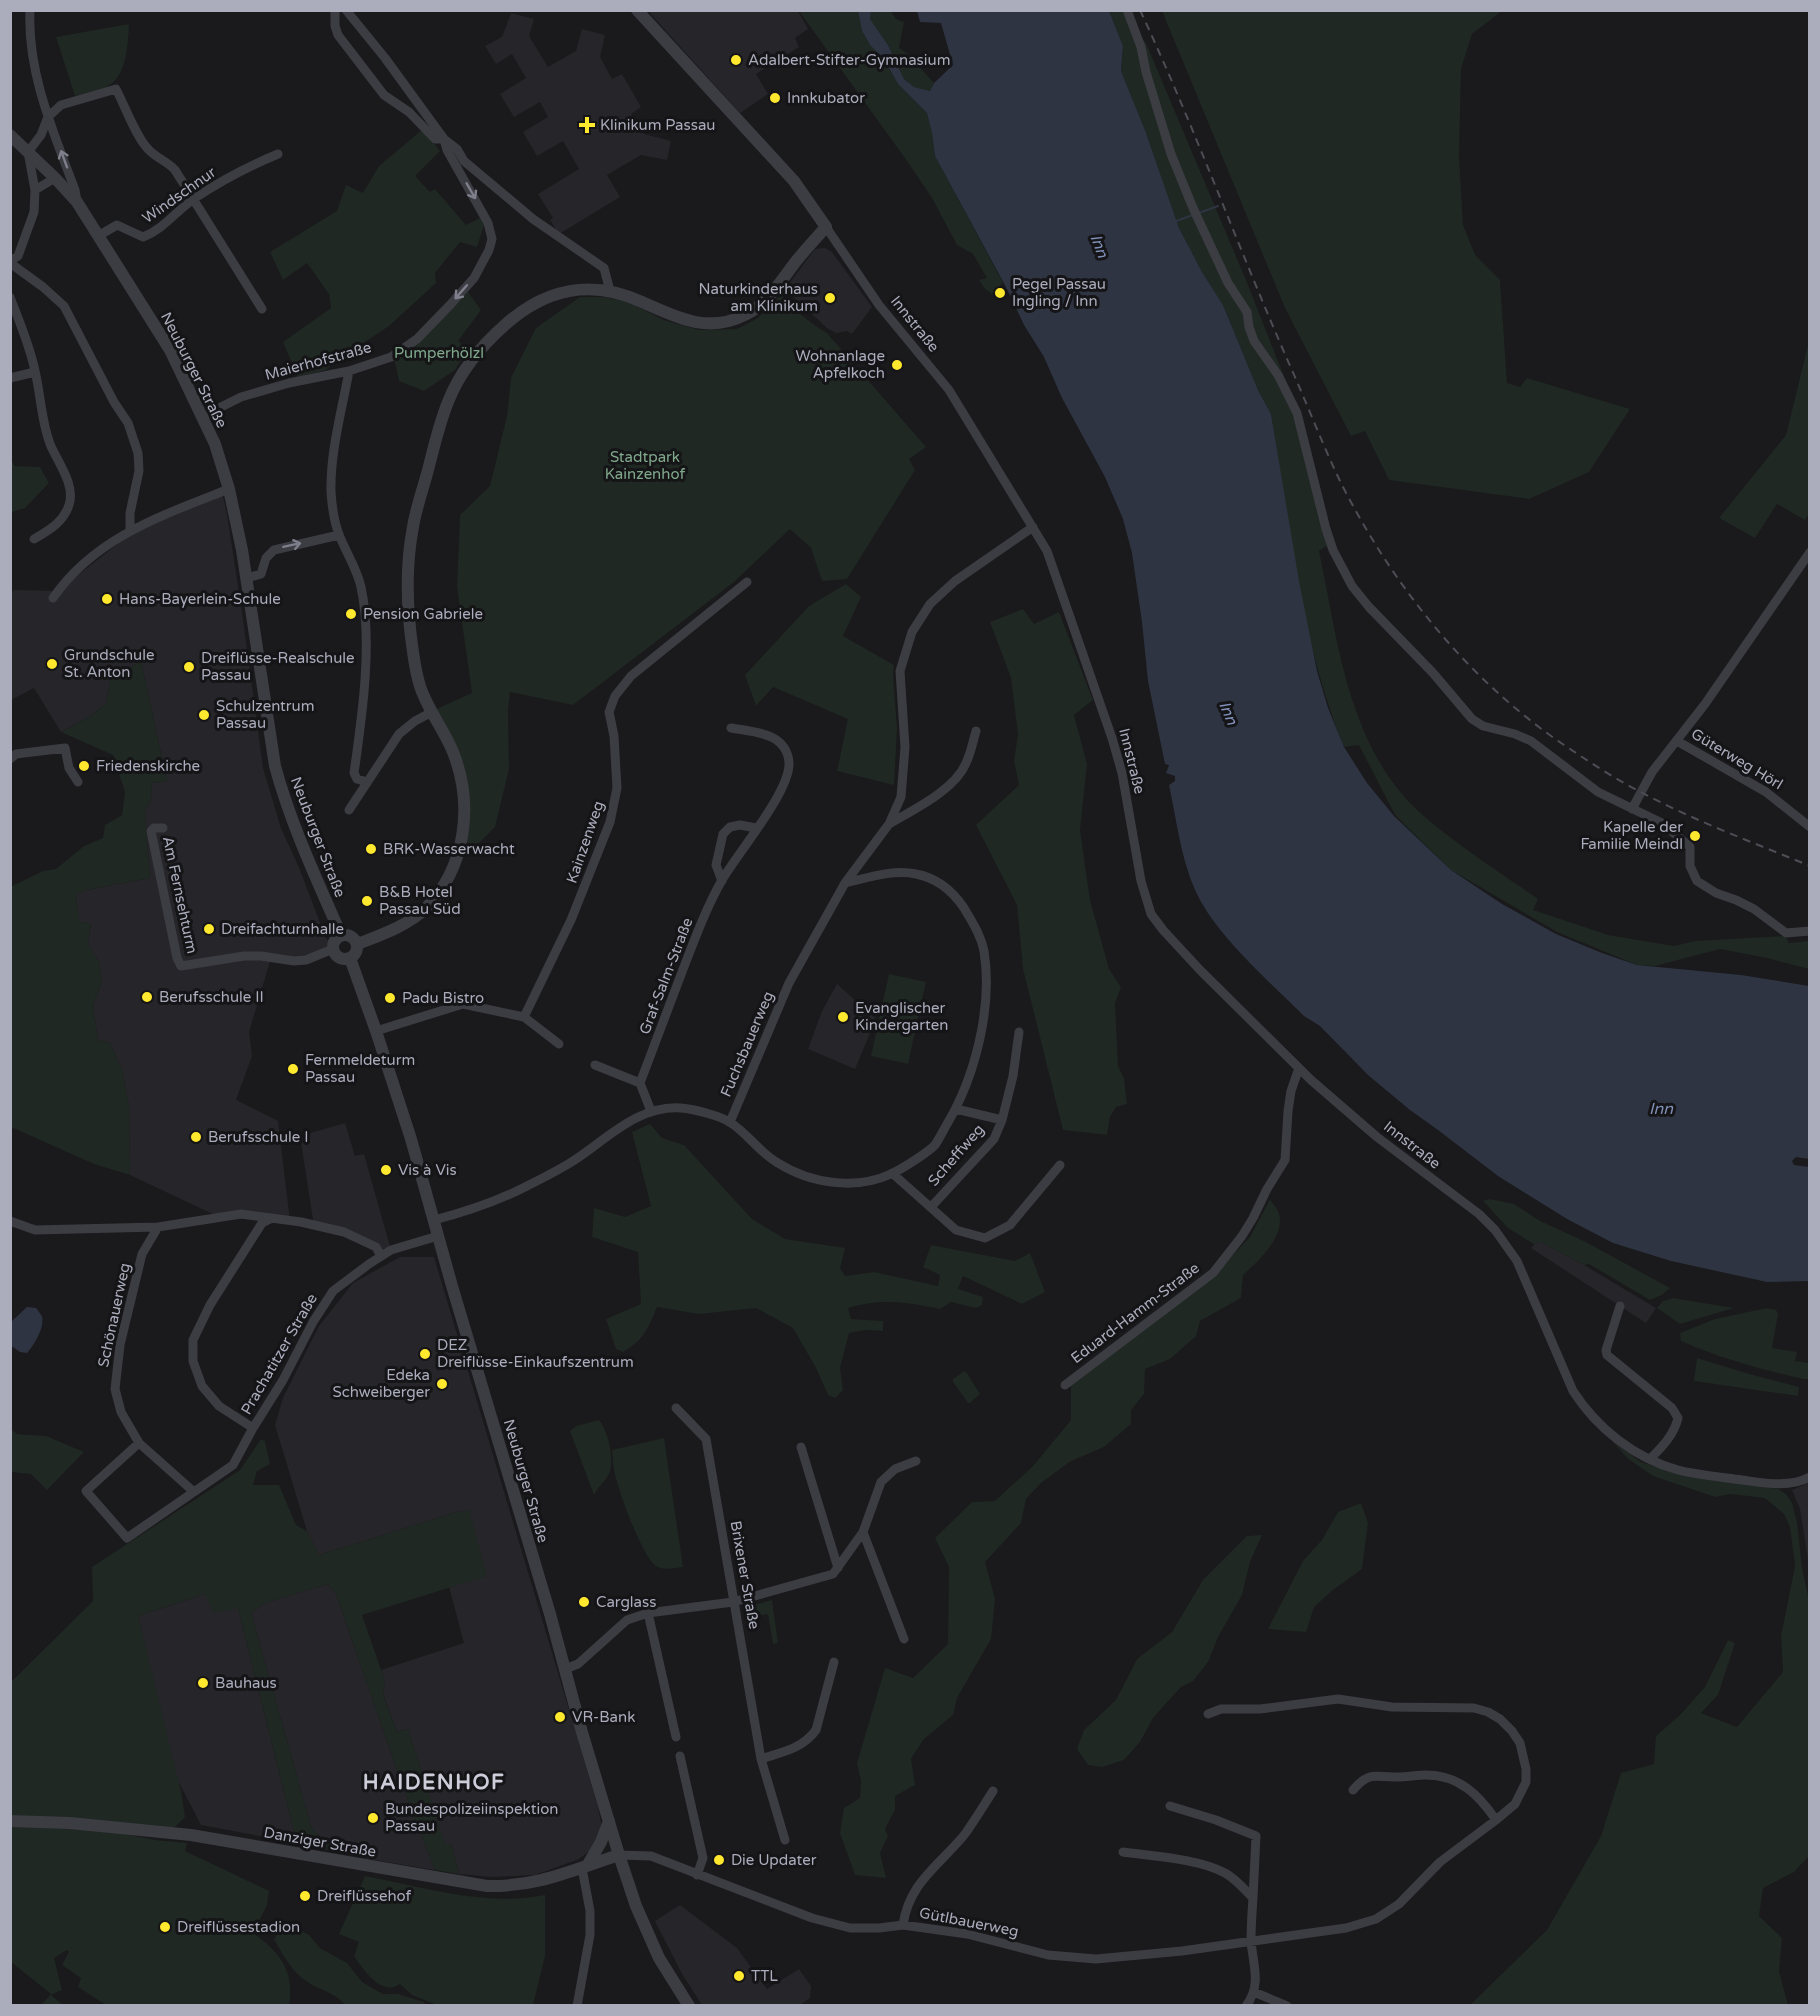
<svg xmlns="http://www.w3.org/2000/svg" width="1820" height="2016" viewBox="0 0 1820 2016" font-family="'Varela Round',sans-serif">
  <rect width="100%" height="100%" fill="#1a191c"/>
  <path fill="#262529" d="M648,11H798L808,29L795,38L799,47L756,74L768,94L740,113Z
    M511,13L534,19L529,36L548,67L576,51L582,29L605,35L600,57L612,79L622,74L641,107L631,114L644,134L671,141L667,160L641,155L607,175L620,197L559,234L550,220L553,218L538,194L579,169L563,141L537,156L523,132L548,117L540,102L514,117L500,94L526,78L512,54L496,64L485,46L502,37Z
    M825,248L832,252L872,307L852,334L847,331L836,333L827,328L785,289L815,249Z
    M222,492L227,514L242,612L263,768L281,828L300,870L325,936L333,949L308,960L271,958L249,1032L252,1056L236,1100L278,1121L290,1221L219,1217L130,1175L129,1107L122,1070L110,1043L98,1040L93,1006L102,981L99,962L88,944L91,924L79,922L76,895L86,890L150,878L145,812L151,800L152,783L167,781L141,661L110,680L106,704L91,716L61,732L34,688L11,700V592L14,590L58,591L139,527Z
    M837,984L876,1019L855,1069L808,1049L822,1011Z
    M345,1123L355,1156L364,1154L391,1250L380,1256L375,1247L314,1226L300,1136Z
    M1537,1242H1541L1584,1265L1656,1308L1646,1323L1531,1248Z
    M400,1257H434L598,1807L601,1823L600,1833L590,1851L577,1860L535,1875L491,1877L459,1874L451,1844L445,1846L408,1729L397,1732L383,1694L385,1681L381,1670L464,1643L448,1583L468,1510L461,1513L460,1511L319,1555L307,1531L275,1425L283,1398L319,1326L353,1283Z
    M1809,1483V1566L1800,1509L1792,1490Z
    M328,1584L336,1594L405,1793L435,1870L369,1859L317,1836L311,1827L251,1612L268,1602Z
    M205,1594L238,1608L297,1843L201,1825L175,1775L138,1616Z
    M680,1905L737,1948L767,1989L799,1969L811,1986L810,1998L800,2005H702L682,1974L655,1921Z"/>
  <path fill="#1f2822" d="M799,11H858L862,31L870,45L884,59L898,84L927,113L932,133L935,156L1003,283L992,294L985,289L979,280L987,278L973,254L957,245L932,198L907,161Z
    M871,11H891L896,19L904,22L899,48L908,54L934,83L930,91L913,87L904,79L888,45L870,19Z
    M1109,11H1124L1131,25L1146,43L1246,280L1300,417L1328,545L1319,551C1338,640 1347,742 1416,809C1453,843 1497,870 1538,899L1533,910L1608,935L1674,946L1695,941L1785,936L1789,943L1809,941V969L1767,958L1720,949L1655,966L1637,965L1557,932L1451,870L1395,815L1359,745L1344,747C1301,642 1290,526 1271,414L1258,390L1223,305L1202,272L1179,228L1145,130L1121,71L1123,46Z
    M1162,11H1502L1472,34L1461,69L1459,157L1463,225L1475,255L1500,280L1507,383L1520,387L1527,378L1630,409L1589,472L1529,499L1389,480L1365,431L1351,436L1285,308Z
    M129,24C128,43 127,76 108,86C98,91 85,93 75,96L56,37Z
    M423,129L440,151L415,176L430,192L435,189L466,225L480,218L484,225L477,247L460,242L435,273L436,283L389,326L365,342L342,354L326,370L298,377L283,342L331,308L329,294L307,263L283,280L270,252L337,211L346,185L363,193L379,166Z
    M468,292L481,310L458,341L468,349L455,370L424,391L399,381L394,358L419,342Z
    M781,295C796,310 809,323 827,333L926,447L909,459L915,470L847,579L822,581L811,548L790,529L734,582L573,705L510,692L508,711L509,769L495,827L475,847L459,852L463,784L432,711L472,693L457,587L460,515L490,486L507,416L511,378L536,328L580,297H603L628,302L664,320L699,330L737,329L758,318Z
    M1808,345L1809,513L1805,520L1777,504L1755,538L1719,518L1786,435Z
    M11,460L15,466L40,467L49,483L25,508L12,512Z
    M846,584L861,597L843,636L894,665L893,674L897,729L894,785L837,771L848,719L773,687L756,706L745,675L809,606Z
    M1023,609L1034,624L1059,612L1093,700L1074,715L1087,764L1080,830L1090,900L1109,969L1121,987L1115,1003L1118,1066L1124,1078L1127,1104L1116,1107L1110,1117L1107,1135L1063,1130L1023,969L1017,905L976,825L1019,785L1014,761L1018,734L1011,678L990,622Z
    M141,661L167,781L152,783L151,800L145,812L150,878L86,890L76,895L79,922L91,923L88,944L99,962L102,981L93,1006L98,1040L110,1043L122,1070L129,1107L130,1175L94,1164L11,1127L10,887L43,871L56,869L84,846L103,838L105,825L122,815L125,792L113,755L61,732L91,716L106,704L110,680Z
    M889,974L926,982L908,1064L871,1056Z
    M650,1124L662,1138L684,1145L752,1219L785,1239L845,1248L840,1268L845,1276L874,1272L938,1286L940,1275L923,1267L931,1245L1015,1261L1030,1253L1045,1292L1022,1304L963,1276L958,1289L983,1297L982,1305L976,1308L951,1302L940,1309C906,1302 881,1298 848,1308L851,1319L883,1321V1331L865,1330L849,1333L840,1368L843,1390L835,1398L828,1395L816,1368L793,1328L756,1308L699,1314L657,1307C648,1329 644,1340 623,1352L616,1349L606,1319L641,1304L638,1252L592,1237L594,1208L625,1217L651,1206L632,1132Z
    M1270,1199C1272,1203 1276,1207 1278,1211C1288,1234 1258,1262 1243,1275L1241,1298L1200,1321L1196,1336L1170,1359L1145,1369L1144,1394L1131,1410V1424L1104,1447L1071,1461L1041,1483L1026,1499L1021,1523L985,1562L995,1599L991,1639L957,1698L953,1715L923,1740L911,1759L915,1785L895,1796V1810L885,1829L888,1836L880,1853L886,1878L855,1875L840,1833L844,1808L860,1798L861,1781L857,1763L885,1668L913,1678L948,1644L949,1567L935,1538L972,1502L995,1501L1033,1466L1071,1420V1383L1214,1275L1250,1237Z
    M1490,1199L1514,1204L1540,1221L1584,1241L1670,1288L1662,1295L1650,1300L1589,1264L1584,1265L1541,1242H1537L1535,1245L1508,1228L1483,1201Z
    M1673,1298L1734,1308L1680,1324L1657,1308L1663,1301Z
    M1767,1308L1776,1310L1778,1314L1772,1348L1797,1352L1795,1361L1809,1363V1379H1803C1761,1369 1721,1359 1681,1341L1680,1333L1715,1319Z
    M1697,1358L1746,1373L1799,1387L1798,1396L1694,1381Z
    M963,1372H966L980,1394L970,1403H968L953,1382V1379Z
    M599,1420C608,1430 614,1458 610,1471C607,1481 598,1486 594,1495L570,1431L576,1426Z
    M10,1428L17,1434L46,1436L84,1452L47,1490L31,1474L11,1472Z
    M664,1438L683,1567C675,1568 664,1571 656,1566C643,1558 620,1495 616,1478C613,1469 613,1459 612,1450Z
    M261,1439L265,1441L270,1464L257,1471L253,1485H279L296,1525L307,1531L319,1555L460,1511L461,1512L469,1510L487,1576L362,1615L385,1681L383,1695L397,1732L408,1729L445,1845L451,1844L459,1874L435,1870L405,1793L336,1594L328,1584L268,1602L251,1612L311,1827L318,1836L369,1859L297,1843L238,1608L214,1613L205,1594L138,1616L181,1791L185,1817L174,1828L76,1824L155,1840L187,1843L185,1851L269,1891L267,1905L253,1933C280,1952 295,1971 289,2005H106L78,1987L81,1978L62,1965L69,1952L67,1950L54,1958L62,1990L51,1995L63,2005H41L51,1994L11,1962V1682L93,1601L92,1567L240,1470Z
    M1613,1442L1641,1462L1676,1473L1778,1489L1786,1494L1792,1503L1797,1522L1802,1568L1809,1600V1856L1794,1872L1763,1888L1759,1916L1782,1938L1779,1971L1788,2005L1469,2006L1547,1930L1601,1836L1621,1773L1654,1764L1656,1736L1680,1715L1705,1687L1728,1640L1735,1643L1718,1695L1701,1713L1737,1727L1783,1672L1781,1636L1795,1566L1790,1527L1784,1514L1765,1498L1730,1494L1715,1497L1653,1476L1627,1458Z
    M1361,1503L1368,1523L1362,1569L1333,1590L1314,1607L1306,1632L1268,1629L1303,1561L1322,1540L1338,1512Z
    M1262,1535L1250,1562L1242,1595L1218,1637L1208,1662L1193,1681L1181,1687L1153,1718L1140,1742L1124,1760L1102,1767L1088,1765L1077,1749L1084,1730L1116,1700L1137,1659L1172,1632L1203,1580L1247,1536Z
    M772,1600L778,1643L773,1644L768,1614L749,1618L747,1607Z
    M365,1876C424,1887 485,1907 545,1895V1956L533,2005H437L412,1995L400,1984C381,1997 364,1970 354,1956L359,1942L339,1934Z
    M286,1922L309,1935L320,1948L347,1963L362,1982L383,1994H398L424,2002L425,2005H345C336,1993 322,1991 309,1983C292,1973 283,1955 274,1939Z"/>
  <path fill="#2e3442" d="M858,11H871L870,19L888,45L904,79L914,87L930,91L934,83L953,65L941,23L920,22L917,11H1109L1123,46L1121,71L1145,130L1179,228L1202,272L1223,305L1258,390L1271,414L1299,581L1317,671L1328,708L1344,747L1367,783L1394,816L1451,870L1502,904L1556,934L1602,953L1637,965L1741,975L1809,986V1159L1796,1157L1792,1161L1794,1165L1809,1167V1281L1767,1282L1671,1261L1613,1243L1567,1219L1498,1176L1438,1130L1410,1110L1368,1075L1320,1026L1304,1016C1270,982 1219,938 1198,896C1181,861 1177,822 1169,785L1175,781V776L1166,773L1169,765L1165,764L1148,681L1142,622L1132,553L1123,519L1105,477L1062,398L1044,357L1024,325L1007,289L935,156L932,133L927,113L898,84L884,59L870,45L862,31Z
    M27,1307L36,1308C37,1309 41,1315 42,1316C45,1328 34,1345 27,1353L20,1352L10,1345L12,1321Z"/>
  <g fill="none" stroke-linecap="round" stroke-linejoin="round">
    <path stroke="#2e3442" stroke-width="2" d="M1199,213L1218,206
      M1176,221L1193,215"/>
    <path stroke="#3c3c43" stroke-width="9" d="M30,10C27,73 54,133 75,190L77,202
      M346,10L385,58L444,139L457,149L464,161L533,219L604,268L610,291
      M1127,10L1141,47L1146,72L1171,154L1193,208L1228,283L1247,312L1249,327L1254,341L1278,375L1297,413L1326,529L1333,550L1352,586L1369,607L1433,673L1472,719L1483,726L1515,734L1531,741L1598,792L1662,823L1690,847V866L1697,881L1716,893L1736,900L1754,909L1786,933L1810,931
      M35,190L55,178
      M826,227L879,305L949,390L1047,551L1112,738L1122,773L1141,881L1151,914L1163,930L1200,970L1311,1080L1377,1137L1479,1214L1495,1230L1517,1261L1573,1391C1597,1428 1634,1458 1678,1470C1698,1475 1720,1477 1742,1480C1764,1483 1789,1488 1810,1477
      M98,236L117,225L143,237C164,229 177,210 195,198C222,180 249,166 278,154
      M10,261L18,256L34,212L35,190L28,152L41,135L48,117L61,105L116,89C125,106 136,137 148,149C156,158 167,161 175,170L262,309
      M10,263L43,287L64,306L114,402L128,423L138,453L139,471L130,513V530
      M10,297C19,321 30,346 35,371C41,396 41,420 50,444C57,461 76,485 69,505C63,523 49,530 34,539
      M349,371C342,410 330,452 331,492C332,507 334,523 340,537C347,554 357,569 361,587C373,642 362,717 354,773L357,779L367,782
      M10,378L35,372
      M203,416L241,397L289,383L349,371L391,357L417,339L450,305L474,278L489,250L492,239L488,223L447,150L444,139H435L409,112L384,95L338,35L335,26V10
      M247,578L261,574L266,558L274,550L339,535
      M53,598C95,537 163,515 229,489
      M1677,741L1766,792L1810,827
      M10,759L16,754L65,748L69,768L78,782
      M1632,809L1652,772L1705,704L1810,552
      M349,810L399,734L415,721L432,712
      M889,824C913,810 955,790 966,763C971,753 973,741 976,731
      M163,828H154L151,831L177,958L181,966L244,956H261L294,961L306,960L333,949
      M722,881L716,865L723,834L730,827L740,825L756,828
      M524,1017L571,920L610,822L617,788L614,736L609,712L615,696L631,676L747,582
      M376,1031L463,1004L524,1017L559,1044
      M595,1065L640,1083
      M956,1109L1002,1120
      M651,1111L640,1083C654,1046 668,1009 682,972C694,941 706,908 722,880C738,852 791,791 789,762C786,732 753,732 731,728
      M730,1122L789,983L845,883L889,824L901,797L905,747L900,671L912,632L930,604L955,581L1033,527
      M892,1173L956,1230L985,1238L1010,1225L1060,1165
      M931,1207L994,1139L1002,1120L1013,1076L1019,1032
      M434,1220C465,1212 498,1201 527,1186C543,1178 559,1170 573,1161C607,1139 638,1105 681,1108C694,1109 721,1116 731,1123C748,1134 760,1153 778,1163C811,1184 856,1190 891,1174C902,1169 927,1153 935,1145C939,1139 943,1131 947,1124C975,1077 993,1007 984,951C981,935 972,922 964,908C952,890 937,878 916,874C893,869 867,878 845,883
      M10,1221L35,1230L158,1227L241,1214L301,1222L344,1232L376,1247L381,1256
      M1620,1306L1606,1350L1607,1355L1672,1408L1678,1418C1674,1435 1662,1447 1650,1459
      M1065,1385L1213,1273L1242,1236L1253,1218L1267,1189L1285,1160L1288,1111L1291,1091L1299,1068
      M676,1408L706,1439L761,1759L785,1840
      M253,1428L219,1406L202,1386L193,1361V1340L210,1305L262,1223L272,1218
      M139,1443L121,1412L115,1389L120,1345L142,1254L158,1227
      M801,1447L838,1568
      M194,1492L139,1443L86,1491L127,1538L233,1465L253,1428L283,1380L313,1322L333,1291L369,1264L391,1250L438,1236
      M863,1532L904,1639
      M648,1613L676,1737
      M565,1669L578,1664L627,1620L648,1613L733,1602L833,1574L863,1532L881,1482L895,1469L916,1461
      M680,1756L703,1858L697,1875
      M761,1759C782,1752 802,1749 816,1730L834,1662
      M1353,1790C1370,1770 1375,1778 1398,1777C1407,1777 1417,1775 1426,1775C1459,1775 1479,1795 1496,1820
      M1170,1806L1216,1820L1256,1836L1253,1898
      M1123,1852C1152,1856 1200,1859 1225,1873C1236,1879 1244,1889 1253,1898C1252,1912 1251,1927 1251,1941C1253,1965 1262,1985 1246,2006
      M619,1855L651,1856L812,1918L850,1928H879L903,1925L967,1934L1048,1955L1096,1959L1182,1951L1346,1928L1376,1919L1399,1904L1440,1862L1496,1820L1515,1804L1526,1782V1769L1520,1743L1512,1731L1500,1719L1488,1712L1474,1708L1392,1707L1338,1699L1260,1709H1221L1208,1714
      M903,1925C909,1882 940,1865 965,1834C975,1820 984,1805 993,1791
      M1254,1992L1287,2006
      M577,2006L590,1935V1911L582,1868"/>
    <path stroke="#3c3c43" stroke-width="12" d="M10,135L55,178L77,202L170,350L215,444L229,489L242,550L275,766C291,825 317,880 341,935
      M333 947a12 12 0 1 1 24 0a12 12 0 1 1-24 0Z
      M358,944C380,935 407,926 425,909C466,868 474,805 453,752C445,732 431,714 423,694C417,681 415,666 413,652C407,612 405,568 413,527C416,508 423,489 428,470C434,447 439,424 448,402C460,371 482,345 506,324C547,288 591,279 642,302C676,317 707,334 745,315C768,304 782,279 797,260C806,249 816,238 826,227L794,181L637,10
      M350,958L376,1031L411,1139L452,1286L550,1614L581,1729L619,1855L636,1906L659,1958L689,2006
      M10,1821L70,1823L191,1835L487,1886C538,1887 572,1870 619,1855
      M587,1866L601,1842L609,1821"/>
    <path stroke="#4d4d56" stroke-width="2" stroke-dasharray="8 6" stroke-linecap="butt" d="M1140,10C1195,128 1239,250 1291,368C1308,406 1323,446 1341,483C1393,586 1468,680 1564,745C1588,761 1612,777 1637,790C1692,820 1752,842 1810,866"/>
  </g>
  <defs><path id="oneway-shaft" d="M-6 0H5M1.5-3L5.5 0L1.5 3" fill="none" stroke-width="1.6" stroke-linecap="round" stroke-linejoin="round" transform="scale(1.5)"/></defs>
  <g stroke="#7f7f8c">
    <use href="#oneway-shaft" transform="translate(64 159) rotate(-110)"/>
    <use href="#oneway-shaft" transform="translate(471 191) rotate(60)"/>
    <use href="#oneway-shaft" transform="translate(461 292) rotate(131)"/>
    <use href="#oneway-shaft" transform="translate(292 545) rotate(-12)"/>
  </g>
  <g fill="#ffe82e" stroke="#151417" stroke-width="2">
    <circle cx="736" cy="60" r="6"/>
    <circle cx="775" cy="98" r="6"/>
    <path d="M584 116h6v6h6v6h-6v6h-6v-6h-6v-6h6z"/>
    <circle cx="1000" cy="293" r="6"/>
    <circle cx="830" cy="298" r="6"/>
    <circle cx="897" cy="365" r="6"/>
    <circle cx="107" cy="599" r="6"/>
    <circle cx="351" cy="614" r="6"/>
    <circle cx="52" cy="664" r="6"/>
    <circle cx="189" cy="667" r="6"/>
    <circle cx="204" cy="715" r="6"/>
    <circle cx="84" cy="766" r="6"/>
    <circle cx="1695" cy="836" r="6"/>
    <circle cx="371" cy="849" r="6"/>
    <circle cx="367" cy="901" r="6"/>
    <circle cx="209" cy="929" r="6"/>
    <circle cx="147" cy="997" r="6"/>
    <circle cx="390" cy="998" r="6"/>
    <circle cx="843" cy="1017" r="6"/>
    <circle cx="293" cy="1069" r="6"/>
    <circle cx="196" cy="1137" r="6"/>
    <circle cx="386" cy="1170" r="6"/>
    <circle cx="425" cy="1354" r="6"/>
    <circle cx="442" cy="1384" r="6"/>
    <circle cx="584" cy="1602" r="6"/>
    <circle cx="203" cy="1683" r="6"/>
    <circle cx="560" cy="1717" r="6"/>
    <circle cx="373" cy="1818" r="6"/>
    <circle cx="719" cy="1860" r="6"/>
    <circle cx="305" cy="1896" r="6"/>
    <circle cx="165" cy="1927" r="6"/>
    <circle cx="739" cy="1976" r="6"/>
  </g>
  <g text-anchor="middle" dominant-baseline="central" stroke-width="6" stroke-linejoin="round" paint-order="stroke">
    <g font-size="15" fill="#abacbc" stroke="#151417" text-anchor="start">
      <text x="748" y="60">Adalbert-Stifter-Gymnasium</text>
      <text x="787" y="98">Innkubator</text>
      <text x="600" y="125">Klinikum Passau</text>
      <text x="1012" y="284">Pegel Passau<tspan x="1012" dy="17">Ingling / Inn</tspan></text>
      <text x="818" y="289" text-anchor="end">Naturkinderhaus<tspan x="818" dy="17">am Klinikum</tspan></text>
      <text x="885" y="356" text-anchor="end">Wohnanlage<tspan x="885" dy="17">Apfelkoch</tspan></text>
      <text x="119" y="599">Hans-Bayerlein-Schule</text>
      <text x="363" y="614">Pension Gabriele</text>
      <text x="64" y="655">Grundschule<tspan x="64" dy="17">St. Anton</tspan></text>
      <text x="201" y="658">Dreiflüsse-Realschule<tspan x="201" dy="17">Passau</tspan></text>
      <text x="216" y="706">Schulzentrum<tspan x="216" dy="17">Passau</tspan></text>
      <text x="96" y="766">Friedenskirche</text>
      <text x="1683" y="827" text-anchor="end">Kapelle der<tspan x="1683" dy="17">Familie Meindl</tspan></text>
      <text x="383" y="849">BRK-Wasserwacht</text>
      <text x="379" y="892">B&amp;B Hotel<tspan x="379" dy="17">Passau Süd</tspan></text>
      <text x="221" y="929">Dreifachturnhalle</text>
      <text x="159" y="997">Berufsschule II</text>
      <text x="402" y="998">Padu Bistro</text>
      <text x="855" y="1008">Evanglischer<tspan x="855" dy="17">Kindergarten</tspan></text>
      <text x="305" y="1060">Fernmeldeturm<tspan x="305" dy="17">Passau</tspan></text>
      <text x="208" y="1137">Berufsschule I</text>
      <text x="398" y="1170">Vis à Vis</text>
      <text x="437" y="1345">DEZ<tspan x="437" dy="17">Dreiflüsse-Einkaufszentrum</tspan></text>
      <text x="430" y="1375" text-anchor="end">Edeka<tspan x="430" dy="17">Schweiberger</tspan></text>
      <text x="596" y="1602">Carglass</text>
      <text x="215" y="1683">Bauhaus</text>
      <text x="572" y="1717">VR-Bank</text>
      <text x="385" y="1809">Bundespolizeiinspektion<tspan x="385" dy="17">Passau</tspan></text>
      <text x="731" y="1860">Die Updater</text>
      <text x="317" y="1896">Dreiflüssehof</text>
      <text x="177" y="1927">Dreiflüssestadion</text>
      <text x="751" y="1976">TTL</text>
    </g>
    <g font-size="15" fill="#abacbc" stroke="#151417">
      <text transform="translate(179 195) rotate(-35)">Windschnur</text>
      <text transform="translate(915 324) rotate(51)">Innstraße</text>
      <text transform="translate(318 361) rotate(-15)">Maierhofstraße</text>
      <text transform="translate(194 370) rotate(63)">Neuburger Straße</text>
      <text transform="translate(1737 759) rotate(31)">Güterweg Hörl</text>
      <text transform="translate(1132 761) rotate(76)">Innstraße</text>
      <text transform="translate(318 837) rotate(69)">Neuburger Straße</text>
      <text transform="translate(585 842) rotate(-71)">Kainzenweg</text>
      <text transform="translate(180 895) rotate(78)">Am Fernsehturm</text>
      <text transform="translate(666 976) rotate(-69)">Graf-Salm-Straße</text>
      <text transform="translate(747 1044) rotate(-67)">Fuchsbauerweg</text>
      <text transform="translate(1412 1145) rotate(38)">Innstraße</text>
      <text transform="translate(956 1155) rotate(-49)">Scheffweg</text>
      <text transform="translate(1135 1313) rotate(-37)">Eduard-Hamm-Straße</text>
      <text transform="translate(114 1315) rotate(-78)">Schönauerweg</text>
      <text transform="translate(279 1354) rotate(-60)">Prachatitzer Straße</text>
      <text transform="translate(526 1481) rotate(74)">Neuburger Straße</text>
      <text transform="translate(745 1575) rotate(80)">Brixener Straße</text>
      <text transform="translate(320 1842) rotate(10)">Danziger Straße</text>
      <text transform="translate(969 1922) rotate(11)">Gütlbauerweg</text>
    </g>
    <g font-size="15" fill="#80a98c" stroke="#151417">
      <text x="439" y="353">Pumperhölzl</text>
      <text x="645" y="457">Stadtpark<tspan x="645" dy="17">Kainzenhof</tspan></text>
    </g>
    <g font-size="16" font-style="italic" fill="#8091ba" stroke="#151417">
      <text transform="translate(1099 246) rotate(69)">Inn</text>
      <text transform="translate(1228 713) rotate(67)">Inn</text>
      <text x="1661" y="1109">Inn</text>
    </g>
    <g font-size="21" font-weight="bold" letter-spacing="1.5" fill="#cccdd8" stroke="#151417">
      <text x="434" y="1782">HAIDENHOF</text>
    </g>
  </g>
  <rect width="1820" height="2016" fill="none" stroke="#abacbc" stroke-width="24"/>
</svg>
